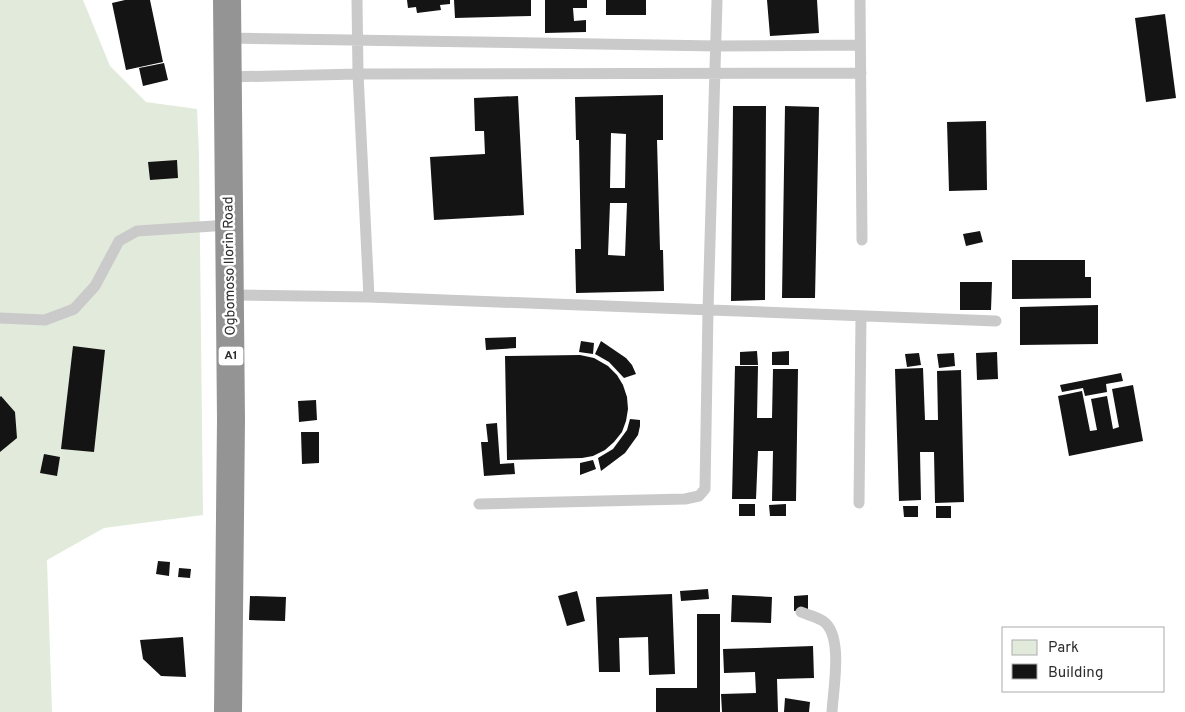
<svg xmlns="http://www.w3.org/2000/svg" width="1185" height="712" viewBox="0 0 1185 712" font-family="Overpass,sans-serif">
  <rect width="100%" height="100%" fill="#fff"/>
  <path fill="#e2ebdb" d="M0,0H83L110,66L146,102L197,109L199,154L203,515L104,528L47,560L52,712H0Z"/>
  <path fill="#141414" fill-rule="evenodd" d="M125,0H150L163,62L126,70L112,3Z
    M407,0H450V4L440,5L441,10L417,13L416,7L408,8Z
    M454,0H531V16L455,18Z
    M545,0H587V8H573L574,21L586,20V32L545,33Z
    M606,0H646V15H606Z
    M767,0H817L819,33L770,36Z
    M1165,14L1176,98L1146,102L1135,18Z
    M164,63L168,80L143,86L139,68Z
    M663,95V140H657L660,250H663L664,291L576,293L575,249H581L579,140H576L575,97ZM611,133L626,134L625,188H610ZM610,203H627L625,256L608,255Z
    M518,96L524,215L434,220L430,157L485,154L484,131H475L474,98Z
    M733,106H766L765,300L731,301Z
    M785,106L819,107L815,298H782Z
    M986,121L987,190L949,191L947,122Z
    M177,160L178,178L150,180L148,162Z
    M980,231L983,242L966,246L963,234Z
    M1012,260H1085V277H1091V298L1012,299Z
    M960,282H992L991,310H960Z
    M1098,305V344L1020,345V307Z
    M516,337V348L486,350L485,338Z
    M581,341L594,343L593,354L579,352Z
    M601,341L626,358L632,365L636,374L624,378L609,362L595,354Z
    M73,346L105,350L94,452L61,449Z
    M757,351L758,365H740V352Z
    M789,351V365H772V352Z
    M997,352L998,379L977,380L976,353Z
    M919,353L921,365L907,367L905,354Z
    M954,353L955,366L939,368L937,354Z
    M580,355L594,358L608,366L617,375L623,385L627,397L628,409L626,421L622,432L614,442L605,450L593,456L582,458L507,460L505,356Z
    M735,366H758L757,418H772L773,369H798L796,501H772L773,451H758L756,499H732Z
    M923,368L925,420H938L937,371L961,370L964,502L935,503L934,452H920L921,500L899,501L895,369Z
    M1121,373L1123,381L1106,384L1107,392L1085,396L1083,388L1062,392L1060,385Z
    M1133,385L1143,441L1069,456L1058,396L1082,391L1090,431L1097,430L1091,399L1107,396L1113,429L1119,427L1112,389Z
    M1,396L15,412L17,438L0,452V397Z
    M316,400L317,420L299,422L298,401Z
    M630,419L640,420V426L638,435L625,453L601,471L598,458L613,449L627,430Z
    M497,423L500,464L514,463L515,474L484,476L481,442H488L486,424Z
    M301,432H319V463L302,464Z
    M44,454L60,457L57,476L40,473Z
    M593,460L596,469L580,475V463Z
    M739,504H755V516H739Z
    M786,504V516H770L769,505Z
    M903,506H918V517H904Z
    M936,506H951V518H936Z
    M158,561L170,562L169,576L156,574Z
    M179,568L191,569L190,578L178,577Z
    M708,589L709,599L681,601L680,591Z
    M577,591L585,621L567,626L558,596Z
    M672,594L675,674L649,675L648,637L619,638L620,672H599L596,597Z
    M732,595L772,597L771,623L731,622Z
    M808,595V610L794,611V596Z
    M250,596L286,597L285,621L249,620Z
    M697,614H720V712H656V688H697Z
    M183,637L186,677L161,676L143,659L140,640Z
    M813,646L814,678L777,679L778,712H722L721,694L756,693L755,672L724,673L723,649Z
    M785,698L810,702L809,712H784Z"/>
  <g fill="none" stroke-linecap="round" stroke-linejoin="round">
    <path stroke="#cacaca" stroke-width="11" d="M357,0L358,74L369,297
      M860,0L862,240
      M227,38L717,46L860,45
      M227,77L358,74L861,73
      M230,295L369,297L996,321
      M0,318L45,320L74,309L95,286L119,241L137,231L229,225
      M859,503L861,316
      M479,504L685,499L699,496L705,489L708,310L717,0
      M801,612C808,615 817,617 823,621C844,635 833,690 832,712"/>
    <path stroke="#949494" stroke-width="28" d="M227,0L231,419L228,712"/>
  </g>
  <g text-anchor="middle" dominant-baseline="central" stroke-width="5" stroke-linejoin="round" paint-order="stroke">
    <rect fill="#fff" stroke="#6c6c6c" stroke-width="1" x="218.5" y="346.5" width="25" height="19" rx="4"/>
    <g font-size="12" font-weight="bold" fill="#2d2d2d">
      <text x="231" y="356">A1</text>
    </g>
    <g font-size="14" fill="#2d2d2d" stroke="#fff">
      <text transform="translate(230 266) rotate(-91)">Ogbomoso Ilorin Road</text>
    </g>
  </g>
  <rect x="1002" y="627" width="162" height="65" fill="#ffffff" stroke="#ababab"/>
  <rect x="1012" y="640" width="25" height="15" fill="#e2ebdb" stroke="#ababab"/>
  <text x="1048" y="652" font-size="15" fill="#2d2d2d">Park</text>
  <rect x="1012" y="664" width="25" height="15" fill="#141414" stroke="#ababab"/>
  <text x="1048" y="677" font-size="15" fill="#2d2d2d">Building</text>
</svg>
